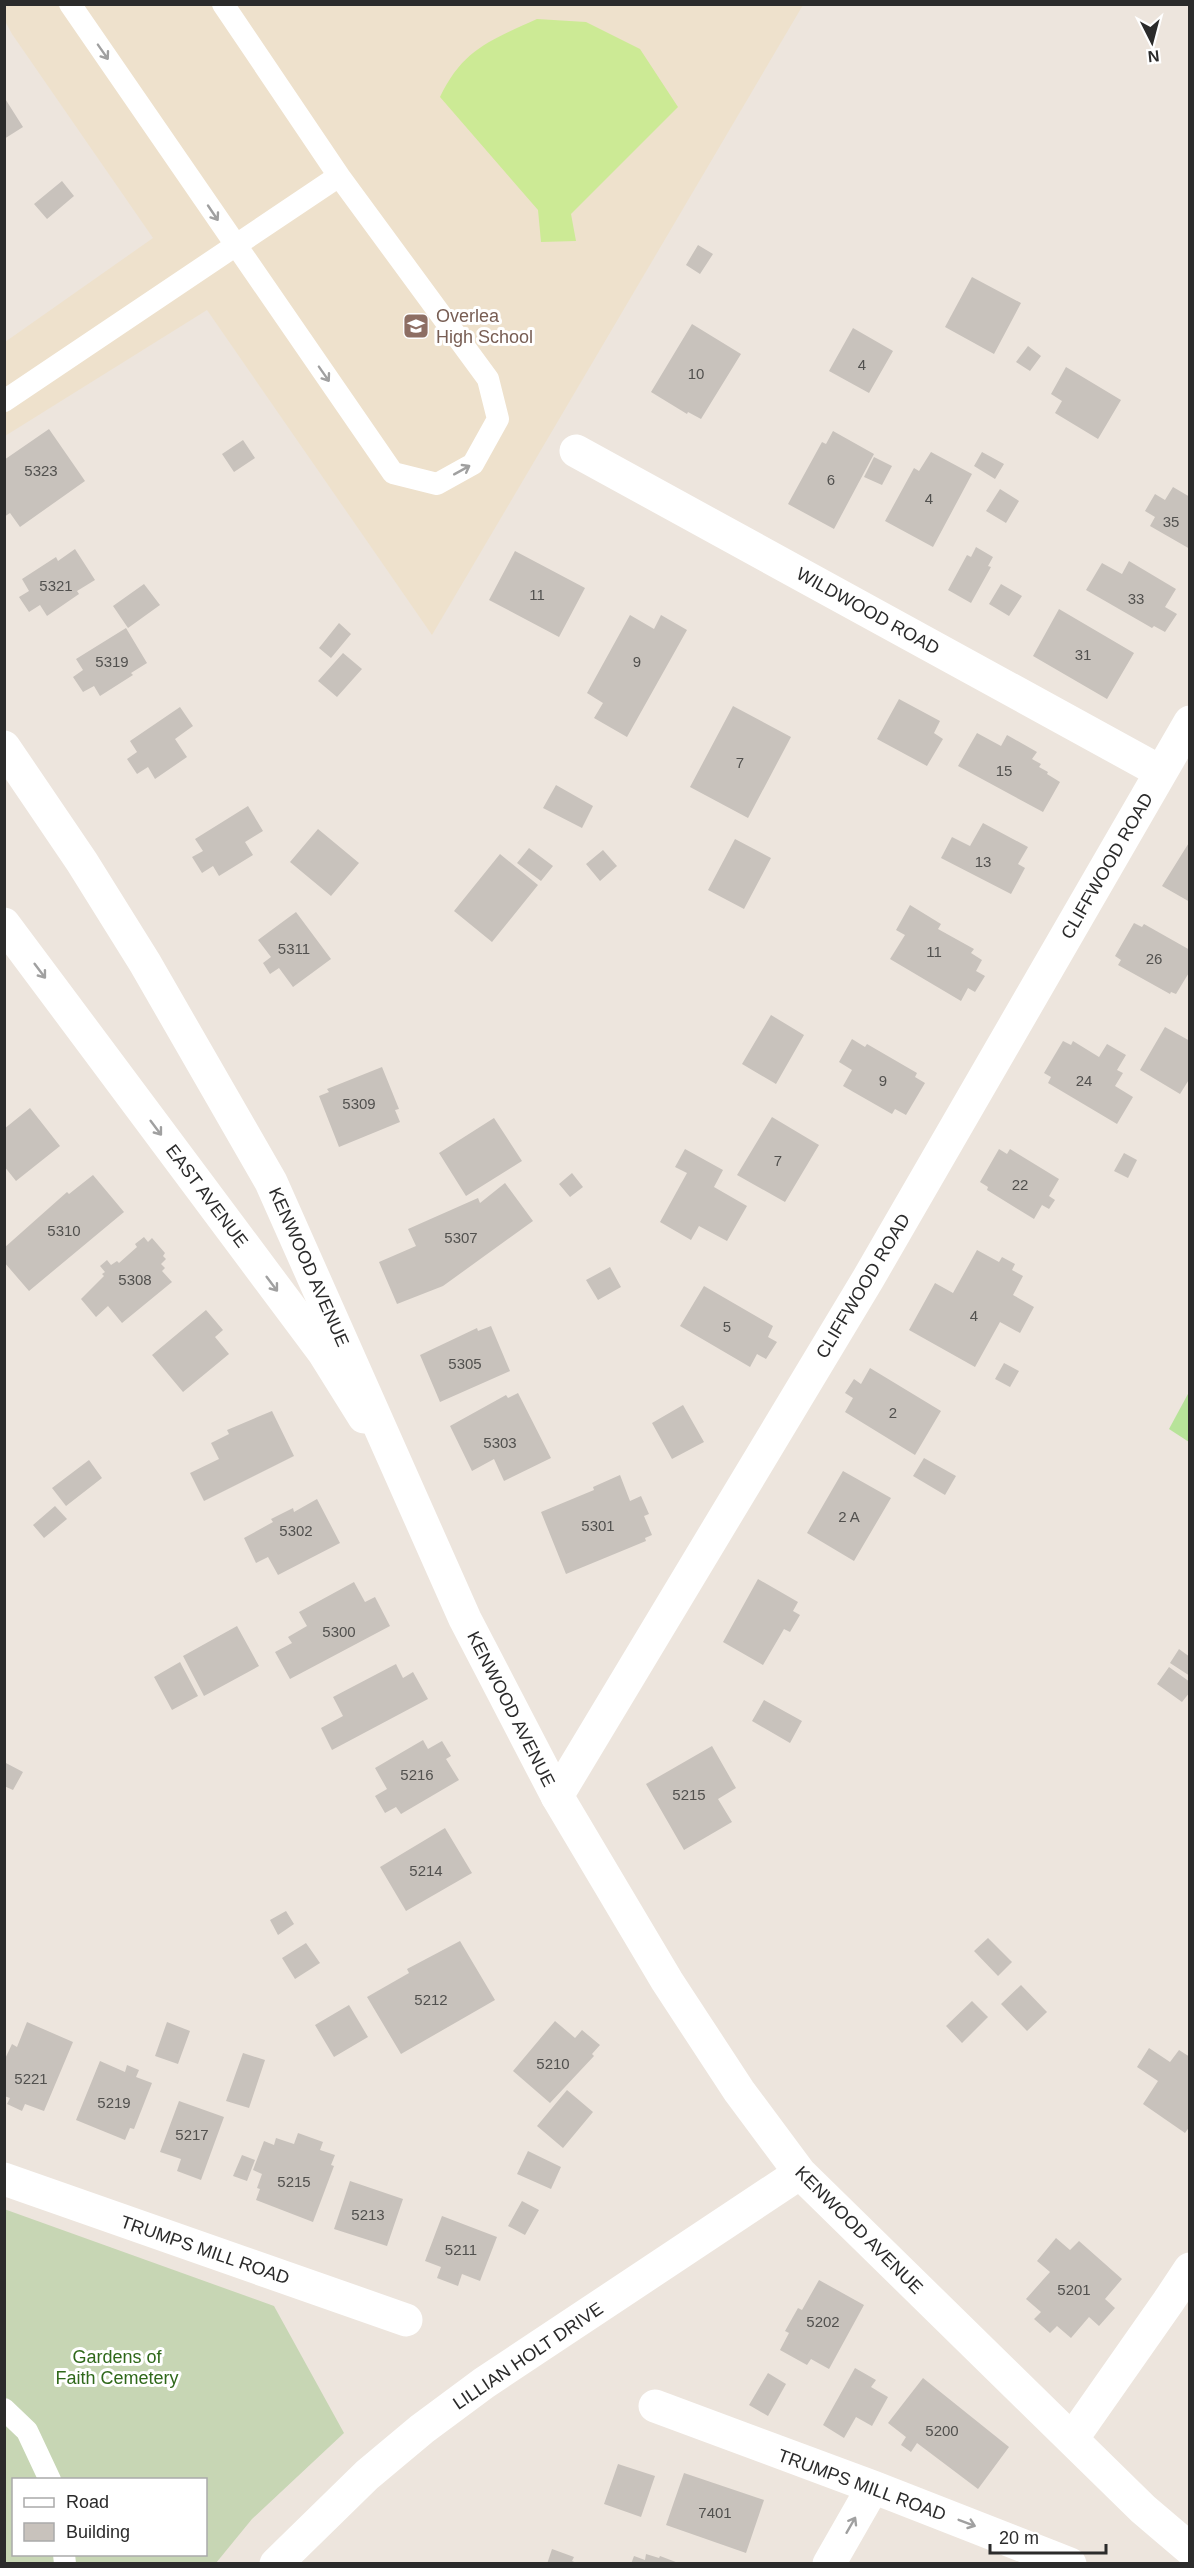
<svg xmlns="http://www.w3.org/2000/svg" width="1194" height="2568" viewBox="0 0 1194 2568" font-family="Helvetica,sans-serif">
  <rect width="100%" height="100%" fill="#ede5dd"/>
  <path fill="#eee1cc" d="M5,4L803,5L432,635L207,310L5,436V342L153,238L12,34L5,21Z"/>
  <path fill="#b7e399" d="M1189,1392V1442L1169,1429Z"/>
  <path fill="#c7d6b4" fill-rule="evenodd" d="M4,2209L274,2306L344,2433L252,2519L216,2563H5ZM14,2480H206V2554H14Z"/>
  <path fill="#ccea95" d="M537,19L586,22L640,49L678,107L571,214L576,241L541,242L538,210L440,97C463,49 491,40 537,19Z"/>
  <path fill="#c8c2bc" d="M4,97L23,127L4,139Z
    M62,181L74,196L47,219L34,204Z
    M698,245L713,254L700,274L686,265Z
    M972,277L1021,303L994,354L945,327Z
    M692,324L741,354L701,419L688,412L687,414L651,392Z
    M853,328L893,351L869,393L829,371Z
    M1028,346L1041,356L1030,371L1016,362Z
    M1066,367L1121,400L1098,439L1055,413L1062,401L1051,394Z
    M49,429L85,481L20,527L10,513L4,517V460Z
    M833,431L874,454L834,529L788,504L822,442L826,444Z
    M243,440L255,458L234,472L222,454Z
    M931,452L972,474L933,547L885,521L914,468L919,471Z
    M982,452L1004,464L995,479L974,466Z
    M874,457L892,466L882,485L864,477Z
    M1173,487L1190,497V549L1150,526L1155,517L1145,511L1155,494L1165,500Z
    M1000,489L1019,501L1006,523L986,511Z
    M976,547L993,557L988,566L991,567L971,603L948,590L967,555L971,557Z
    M75,549L95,580L77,591L79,594L47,616L40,605L29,612L19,597L29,591L22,579L56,557L58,561Z
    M515,551L585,588L559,637L489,600Z
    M1129,561L1176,589L1165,607L1177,614L1165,632L1154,626L1152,628L1086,590L1102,563L1122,574Z
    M144,584L160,605L128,628L113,606Z
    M1001,584L1022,596L1009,616L989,604Z
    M1059,609L1134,653L1107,699L1033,656Z
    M630,615L654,629L661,615L687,630L627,737L594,718L603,703L587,693Z
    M339,623L351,634L331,658L319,648Z
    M126,628L147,663L131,673L133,675L100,696L94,686L83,692L73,677L83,670L76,659Z
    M343,653L362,669L337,697L318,681Z
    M899,699L940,721L934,733L943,739L927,766L877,739Z
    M733,706L791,737L748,818L690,787Z
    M180,707L193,726L175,739L187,757L155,779L148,767L137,774L127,759L137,752L130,741Z
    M977,733L1001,746L1007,735L1037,752L1032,759L1041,764L1039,767L1048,772L1047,774L1060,782L1043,812L958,766Z
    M556,785L593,806L582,828L543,808Z
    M248,806L263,831L245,842L253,855L219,876L213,866L202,873L192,857L203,851L195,839Z
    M983,823L1028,847L1018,864L1025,868L1011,894L941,858L952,837L970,846Z
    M318,829L359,863L331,896L290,862Z
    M735,839L771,858L744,909L708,890Z
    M1190,841V902L1162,886Z
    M529,848L553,866L541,881L517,863Z
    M603,850L617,866L600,881L586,864Z
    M500,854L538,885L492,942L454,911Z
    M910,905L941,924L938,929L974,949L971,953L982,960L976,971L985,976L975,992L968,988L961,1001L890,959L905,935L896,930Z
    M296,912L331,959L293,987L279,968L270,974L263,963L271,957L258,940Z
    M1134,923L1142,927L1144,924L1190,950V971L1176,994L1171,992L1170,994L1118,965L1121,960L1115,956Z
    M771,1015L804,1035L776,1084L742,1064Z
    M1165,1027L1190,1041V1078L1180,1094L1140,1070Z
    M852,1039L865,1047L867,1044L917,1073L915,1077L925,1083L906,1115L895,1109L892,1114L843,1086L852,1070L839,1062Z
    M1063,1041L1071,1045L1073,1041L1099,1057L1107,1044L1126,1055L1117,1070L1123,1073L1115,1086L1133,1097L1117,1124L1048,1083L1051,1077L1044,1073Z
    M382,1067L399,1109L395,1110L400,1122L339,1147L319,1096L329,1092L327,1089Z
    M30,1108L60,1146L16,1181L4,1166V1129Z
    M772,1117L819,1145L785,1202L737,1175Z
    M494,1118L522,1161L466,1196L439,1153Z
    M685,1149L723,1170L714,1187L747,1206L727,1241L699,1226L691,1240L660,1222L687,1173L675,1167Z
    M999,1149L1007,1154L1010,1149L1059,1179L1049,1196L1055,1200L1049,1209L1042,1205L1034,1219L987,1190L988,1187L980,1182Z
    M1124,1153L1137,1160L1128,1178L1114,1171Z
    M572,1173L583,1187L570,1197L559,1184Z
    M93,1175L124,1212L29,1291L4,1262V1248L67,1192L69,1194Z
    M505,1183L533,1221L443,1286L397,1304L379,1262L416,1246L408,1229L478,1198L480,1203Z
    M144,1237L148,1242L152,1238L165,1253L163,1256L166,1259L161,1264L165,1268L162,1271L172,1282L122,1323L108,1306L96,1317L81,1299L104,1276L102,1274L105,1272L100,1266L107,1260L111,1265L117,1261L119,1263L137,1247L135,1244Z
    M977,1250L999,1262L1002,1257L1015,1264L1012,1270L1023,1276L1013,1295L1034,1307L1020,1333L1000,1322L975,1367L909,1330L935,1283L953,1293Z
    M610,1267L621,1287L598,1300L586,1280Z
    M704,1286L773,1326L768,1337L777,1342L766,1359L757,1354L750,1367L680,1326Z
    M206,1310L223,1330L215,1337L229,1354L183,1392L152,1355Z
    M491,1326L510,1371L440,1402L420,1355L477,1328L478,1331Z
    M1004,1363L1019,1371L1010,1387L995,1379Z
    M870,1368L941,1411L915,1455L845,1412L853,1398L845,1393L854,1379L861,1384Z
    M518,1393L551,1458L504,1481L494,1459L472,1471L450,1426L506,1395L508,1398Z
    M683,1405L704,1442L672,1459L652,1423Z
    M272,1411L294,1456L204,1501L190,1473L219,1459L211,1443L229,1434L227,1430Z
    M924,1458L956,1476L945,1495L913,1476Z
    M89,1460L102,1478L66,1506L52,1488Z
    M843,1471L891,1498L854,1561L807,1533Z
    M620,1475L630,1501L641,1496L649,1514L644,1516L652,1535L645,1538L646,1541L566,1574L541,1512L594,1490L593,1487Z
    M317,1499L340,1543L278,1575L268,1557L256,1563L244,1538L273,1522L271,1519L293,1508L294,1512Z
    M55,1506L67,1519L44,1538L33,1525Z
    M758,1579L798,1602L793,1611L800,1615L790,1632L784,1629L763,1665L723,1642Z
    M354,1582L365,1602L375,1597L390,1626L290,1679L275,1652L292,1643L288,1637L307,1626L299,1612Z
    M237,1626L259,1666L204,1696L183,1656Z
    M1179,1649L1190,1657V1676L1170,1663Z
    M180,1662L198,1696L172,1710L154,1677Z
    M396,1664L403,1678L413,1672L428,1699L332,1750L321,1728L343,1716L333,1697Z
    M1169,1667L1190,1682V1692L1182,1702L1157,1684Z
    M764,1700L802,1721L790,1743L752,1721Z
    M423,1740L428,1749L442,1741L451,1756L446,1759L459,1780L401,1814L396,1807L385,1813L375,1796L387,1789L375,1768Z
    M712,1746L736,1788L718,1799L732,1822L684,1850L646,1784Z
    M4,1762L23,1772L13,1790L4,1786Z
    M445,1828L472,1873L406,1911L380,1867Z
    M286,1911L294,1924L278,1935L270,1920Z
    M988,1938L1012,1962L998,1976L974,1951Z
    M460,1941L495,2000L401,2054L367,1997L409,1973L407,1969Z
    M306,1943L320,1963L295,1979L282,1958Z
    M1021,1985L1047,2012L1027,2031L1001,2004Z
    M972,2001L988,2017L962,2043L946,2026Z
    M349,2005L368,2037L334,2057L315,2025Z
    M555,2021L575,2038L582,2030L600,2045L592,2054L594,2056L550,2103L513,2071Z
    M27,2022L73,2042L44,2111L25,2104L22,2111L7,2104L10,2098L4,2096V2061L12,2044L17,2047Z
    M167,2022L190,2031L178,2064L155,2056Z
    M1149,2048L1170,2062L1179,2050L1190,2057V2126L1185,2133L1143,2104L1158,2081L1137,2067Z
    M243,2053L265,2060L249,2108L226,2101Z
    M100,2061L125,2072L127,2065L139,2070L136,2077L152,2083L134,2129L130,2128L125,2140L76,2120Z
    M567,2090L593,2112L563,2148L537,2126Z
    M179,2101L224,2117L201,2180L177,2171L181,2159L160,2152Z
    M298,2133L323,2142L320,2150L335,2155L331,2165L334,2166L313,2222L256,2200L260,2189L257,2188L262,2174L253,2170L264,2141L274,2145L276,2138L294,2144Z
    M528,2151L561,2167L551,2189L517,2174Z
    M242,2155L255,2160L247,2181L233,2176Z
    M350,2181L403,2199L387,2246L334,2229Z
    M522,2201L539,2210L525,2235L508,2226Z
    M442,2216L497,2237L480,2281L462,2274L458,2286L437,2278L441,2267L425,2261Z
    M1056,2238L1070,2250L1079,2241L1122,2279L1105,2299L1115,2308L1099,2326L1089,2317L1071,2338L1057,2326L1050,2333L1034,2319L1041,2312L1026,2299L1050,2272L1037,2261Z
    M819,2280L864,2305L829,2369L811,2359L807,2365L780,2350L789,2333L785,2331L798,2308L802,2310Z
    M855,2368L876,2380L871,2387L888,2397L872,2426L856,2417L844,2438L823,2425Z
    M768,2373L786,2384L768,2416L749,2405Z
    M923,2378L1009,2447L978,2489L917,2443L911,2452L901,2445L906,2437L888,2423Z
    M618,2464L655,2476L641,2517L604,2504Z
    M684,2473L764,2500L746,2553L666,2525Z
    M552,2549L574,2557L572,2561L579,2564H547Z
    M646,2554L659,2558L660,2556L681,2564H631L634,2556L645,2560Z"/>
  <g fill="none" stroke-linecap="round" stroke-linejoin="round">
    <path stroke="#fff" stroke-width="22" d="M70,4L393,473L437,484L473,464L498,419L488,379L339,176L223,4
      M4,401L339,176
      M4,2409L27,2431L50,2480
      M64,2554L65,2564"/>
    <path stroke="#fff" stroke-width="33" d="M576,451L1161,772
      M4,924L324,1353L364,1417
      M557,1796L868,1279L1190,722
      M4,2179L406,2320
      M655,2406L873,2487L1070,2564
      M1072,2439L1168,2302L1190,2269
      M829,2564L873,2487"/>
    <path stroke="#fff" stroke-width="33" d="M4,747L82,862L145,963L271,1182L465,1619L557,1796L667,1981L739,2091L800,2173L1143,2509L1190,2549
      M276,2564L367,2475L422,2429L484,2383L800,2173"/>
  </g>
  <defs><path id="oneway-shaft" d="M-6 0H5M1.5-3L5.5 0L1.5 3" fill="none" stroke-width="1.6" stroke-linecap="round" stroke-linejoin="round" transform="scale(1.5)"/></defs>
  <g stroke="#a0a0a0">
    <use href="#oneway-shaft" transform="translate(103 52) rotate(55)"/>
    <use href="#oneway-shaft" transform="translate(213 213) rotate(56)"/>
    <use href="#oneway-shaft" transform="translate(324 374) rotate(55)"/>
    <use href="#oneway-shaft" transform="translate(462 470) rotate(-29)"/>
    <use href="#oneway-shaft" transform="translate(40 971) rotate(53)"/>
    <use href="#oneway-shaft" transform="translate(156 1128) rotate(53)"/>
    <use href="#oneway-shaft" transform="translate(272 1284) rotate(53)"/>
    <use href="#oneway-shaft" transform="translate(967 2523) rotate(21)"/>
    <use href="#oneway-shaft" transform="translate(851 2525) rotate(-60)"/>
  </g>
  <defs>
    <symbol id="school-square" viewBox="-11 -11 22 22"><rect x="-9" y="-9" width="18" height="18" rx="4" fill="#8d6e63" stroke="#fff"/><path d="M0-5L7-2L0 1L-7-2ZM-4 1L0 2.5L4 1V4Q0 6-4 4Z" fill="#fff"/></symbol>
  </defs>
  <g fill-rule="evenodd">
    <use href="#school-square" x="401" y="311" width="30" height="30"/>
  </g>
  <g text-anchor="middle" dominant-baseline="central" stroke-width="6" stroke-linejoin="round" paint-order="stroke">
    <g font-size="15" fill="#52514f">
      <text x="862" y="364">4</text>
      <text x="696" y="373">10</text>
      <text x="41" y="470">5323</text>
      <text x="831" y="479">6</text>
      <text x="929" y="498">4</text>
      <text x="1171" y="521">35</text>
      <text x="56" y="585">5321</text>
      <text x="537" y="594">11</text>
      <text x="1136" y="598">33</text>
      <text x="1083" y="654">31</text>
      <text x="112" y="661">5319</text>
      <text x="637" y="661">9</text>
      <text x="740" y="762">7</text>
      <text x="1004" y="770">15</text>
      <text x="983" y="861">13</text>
      <text x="294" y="948">5311</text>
      <text x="934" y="951">11</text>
      <text x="1154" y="958">26</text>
      <text x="883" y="1080">9</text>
      <text x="1084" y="1080">24</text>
      <text x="359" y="1103">5309</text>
      <text x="778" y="1160">7</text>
      <text x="1020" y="1184">22</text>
      <text x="64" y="1230">5310</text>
      <text x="461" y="1237">5307</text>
      <text x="135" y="1279">5308</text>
      <text x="974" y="1315">4</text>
      <text x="727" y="1326">5</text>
      <text x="465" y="1363">5305</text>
      <text x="893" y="1412">2</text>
      <text x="500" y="1442">5303</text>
      <text x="849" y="1516">2 A</text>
      <text x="598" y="1525">5301</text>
      <text x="296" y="1530">5302</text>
      <text x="339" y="1631">5300</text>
      <text x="417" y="1774">5216</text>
      <text x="689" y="1794">5215</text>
      <text x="426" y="1870">5214</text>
      <text x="431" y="1999">5212</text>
      <text x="553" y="2063">5210</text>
      <text x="31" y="2078">5221</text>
      <text x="114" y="2102">5219</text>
      <text x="192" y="2134">5217</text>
      <text x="294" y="2181">5215</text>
      <text x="368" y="2214">5213</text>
      <text x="461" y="2249">5211</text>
      <text x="1074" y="2289">5201</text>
      <text x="823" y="2321">5202</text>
      <text x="942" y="2430">5200</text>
      <text x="715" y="2512">7401</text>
    </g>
    <g font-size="18" fill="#785e54" stroke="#fff" text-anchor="start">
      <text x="436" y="316">Overlea<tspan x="436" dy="21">High School</tspan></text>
    </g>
    <g font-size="18" fill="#2b2b2b" stroke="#fff">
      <text transform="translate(868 611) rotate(29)">WILDWOOD ROAD</text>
      <text transform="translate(1107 866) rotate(-60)">CLIFFWOOD ROAD</text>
      <text transform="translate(207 1196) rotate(53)">EAST AVENUE</text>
      <text transform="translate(309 1267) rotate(66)">KENWOOD AVENUE</text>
      <text transform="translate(863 1286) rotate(-59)">CLIFFWOOD ROAD</text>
      <text transform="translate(511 1709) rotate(63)">KENWOOD AVENUE</text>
      <text transform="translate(859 2230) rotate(45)">KENWOOD AVENUE</text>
      <text transform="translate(205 2250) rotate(19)">TRUMPS MILL ROAD</text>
      <text transform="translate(528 2356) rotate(-34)">LILLIAN HOLT DRIVE</text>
      <text transform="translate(862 2485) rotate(20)">TRUMPS MILL ROAD</text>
    </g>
    <g font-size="18" fill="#2f681a" stroke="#fff">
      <text x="117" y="2357">Gardens of<tspan x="117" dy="21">Faith Cemetery</tspan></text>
    </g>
  </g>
  <rect width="1194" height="2568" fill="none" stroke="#2b2b2b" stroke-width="12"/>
  <rect x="12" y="2478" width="195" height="78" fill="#ffffff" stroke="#aaaaaa" stroke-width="1.5"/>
  <rect x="24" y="2498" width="30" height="9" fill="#ffffff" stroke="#aaaaaa" stroke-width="1.5"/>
  <text x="66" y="2508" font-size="18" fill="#2b2b2b">Road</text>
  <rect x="24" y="2523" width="30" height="18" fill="#c8c2bc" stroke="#aaaaaa" stroke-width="1.5"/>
  <text x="66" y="2538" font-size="18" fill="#2b2b2b">Building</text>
  <g transform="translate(1152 42) rotate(174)" stroke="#ffffff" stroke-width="4.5" paint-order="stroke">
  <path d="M0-4.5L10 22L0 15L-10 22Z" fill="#2b2b2b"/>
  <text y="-9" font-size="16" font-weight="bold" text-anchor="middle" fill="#2b2b2b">N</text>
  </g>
  <path d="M990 2544v9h116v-9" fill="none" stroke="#2b2b2b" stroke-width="3"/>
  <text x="999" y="2544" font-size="18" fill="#2b2b2b" stroke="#ffffff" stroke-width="4.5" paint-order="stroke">20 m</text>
</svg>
